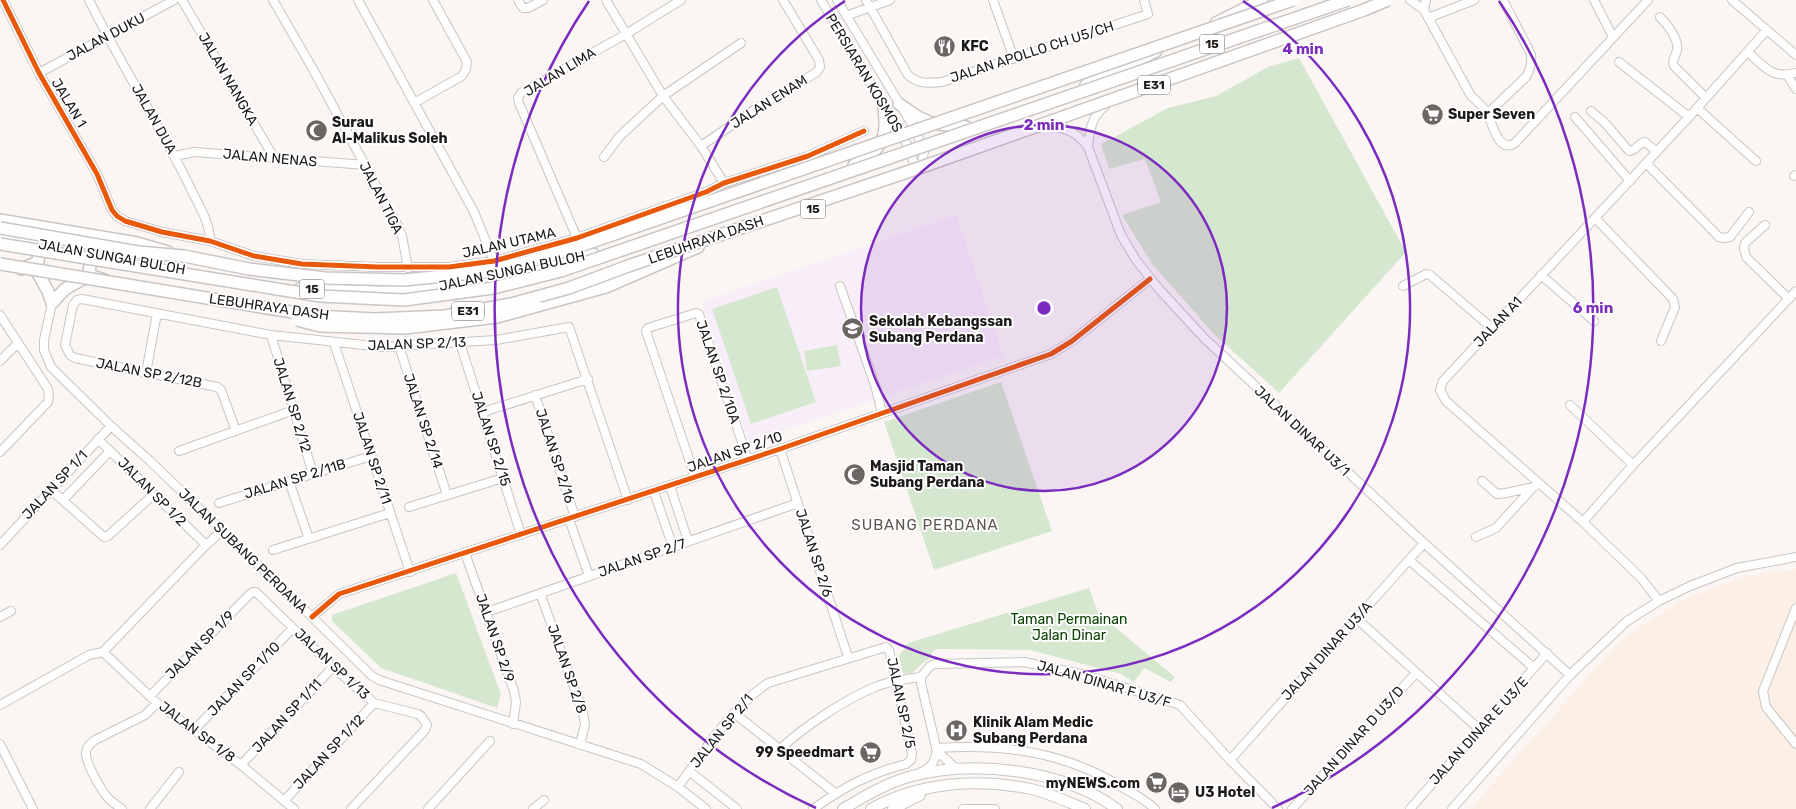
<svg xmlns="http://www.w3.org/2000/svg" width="1796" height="809" viewBox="0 0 1796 809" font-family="Rubik,sans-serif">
  <rect width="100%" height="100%" fill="#fbf6f4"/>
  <path fill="#fcefe5" d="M1796,569V809H1470L1621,640L1680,601L1743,577Z"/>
  <path fill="#f8eef8" d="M956,215L1003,356L749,442L702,302Z"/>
  <path fill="#d6e7d0" d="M1299,58L1406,252L1279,393L1214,334L1152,264L1122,215L1161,202L1145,159L1109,169L1101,144L1168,108L1216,96L1268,67Z
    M777,287L816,402L751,424L712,309Z
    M837,345L841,366L807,371L804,351Z
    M1001,382L1052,531L934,570L884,422Z
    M456,573L501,694L497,708L381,668L332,621V615Z
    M1089,588L1098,613L1175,677L1171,682L1144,668L1134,682L1121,674L1030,650L938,649L932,652L931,658L925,661L911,674L903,673L899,656L908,643Z"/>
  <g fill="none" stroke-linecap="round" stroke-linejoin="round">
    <defs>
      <path id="minor" d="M3,0L39,73L97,174L112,210L117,216L125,221L162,232L210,241L254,256L302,264L378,267H449L494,261L577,238L706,192L724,183L808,156L864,131
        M89,0C120,63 158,122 189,185C197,203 210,221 210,241
        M182,0L274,158
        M273,0L314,71L398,226L402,236L408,268
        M358,0L474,212L494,261
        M518,0L523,8H528L543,0
        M606,0L663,96L701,146L724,183
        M821,0L908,146L913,161L921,169
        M837,0L916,131L924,152L921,169
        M866,0L908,75C919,85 929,83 942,82L1148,14L1144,0
        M993,0L1014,59
        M1410,0L1424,10L1471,96C1477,101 1483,106 1487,113C1493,124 1498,154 1515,143L1648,0
        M1594,0L1613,37
        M1732,0L1796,55
        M1424,10L1426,0
        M846,16L890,0
        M1660,17C1667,24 1679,39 1677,50C1676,57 1671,59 1674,66L1706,98
        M1428,18L1474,0
        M1748,52C1764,67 1772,79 1796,73
        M1619,62L1689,117
        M39,73L174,0
        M1787,75L1796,89
        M414,103L462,76L466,69L467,62L433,0
        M1697,108L1756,161
        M1591,111L1605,123L1629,151C1636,151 1638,143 1645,142L1656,151
        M1487,114L1526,77C1531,69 1532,63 1531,54L1503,0
        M1575,117L1630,181
        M1053,126C1069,129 1078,134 1088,147L1121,235L1136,260L1159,289L1204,338L1424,543L1570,675
        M701,146L757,108L817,72L820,67L819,60L783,0
        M1088,147C1090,130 1091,117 1105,106
        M175,156L194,152L366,165
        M604,157L620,136L663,96L741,43
        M1646,163L1719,237L1724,238L1730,237L1749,212
        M1794,176L1796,175
        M1595,218L1673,299L1675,307L1661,341
        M1765,225L1745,243L1744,248L1746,257L1789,299
        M577,238L519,103L518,98L521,93L626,34L681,0
        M1541,275L1594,321
        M840,286L875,385L882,413
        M1403,286L1426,274L1430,275L1492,328
        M52,303L44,340V350L51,367L111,426L150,461L312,617L372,676L379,680L641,764L678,787L706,809
        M0,315L48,389L49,397L48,402L0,452
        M271,335L313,474
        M334,343L410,572
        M460,343L521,535
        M399,346L447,495
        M0,361L18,343
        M146,373L157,313
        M535,395L575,517
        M1570,405L1633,465
        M483,412L588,379
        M236,431L221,390L217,387L75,358L70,355L65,345L73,305L77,300L82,299L271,335L383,347L496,340L569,327L628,500
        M98,439L206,545
        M780,449L848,657
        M179,451L294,410
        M695,477L646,331L648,328L696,313L699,314L748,460
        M289,481L309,539
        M1482,481L1497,494L1506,493L1534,487
        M670,486L688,541
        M51,490L104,537L108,536L154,494
        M654,492L673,547
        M63,500L110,451
        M219,503L371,456
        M409,507L503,478
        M569,519L589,576
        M1583,522L1633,465L1796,291
        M1476,537L1496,528L1537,483
        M0,545L111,426
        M273,550L390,513
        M465,553L514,691L516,702L513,724
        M1409,560L1534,668
        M540,593L583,712L585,724L580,745
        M1659,601L1641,578L1583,522L1446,401L1440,390L1443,381L1689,117L1766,31
        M1796,608L1763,691L1766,707L1796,744
        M487,612L798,503
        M0,617L11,611
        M312,617L339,594L780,449L1051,354L1072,341L1150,279
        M1356,618L1480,730
        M103,652L157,703L241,765L294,809
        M921,677L930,666L935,664L1024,662L1085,675L1180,705L1230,760L1278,809
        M921,677V683L937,751L954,767L958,768
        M150,696L250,594L253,592H256L333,667L374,703L418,714L421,716L427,725L425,730L351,809
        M0,705L89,655L103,652L206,545L222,531
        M734,713L835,793
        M195,729L293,628
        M0,744L33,809
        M936,748C1003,744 1062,751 1120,786C1132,793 1145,799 1155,809
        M780,749C805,726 844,700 875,687C890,681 905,679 921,677
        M1230,760L1424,543
        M241,765L333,667
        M689,771L737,809
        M921,772C932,768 934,762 937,751
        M678,787C702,753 733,706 768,683L886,647L889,650L912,754L911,760L906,764C868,774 844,787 813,809
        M284,801L374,703
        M122,809C118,806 113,803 109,799C102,792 85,762 86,753C86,747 91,743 95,740L145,715L157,703
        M150,809L179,772
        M428,809L490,741
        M533,809L544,800
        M963,809H995
        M1292,809L1416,673
        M1410,809L1547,653
        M1452,809L1570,675L1627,621L1659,601L1690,586L1737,568L1796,557"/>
      <path id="major" d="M843,809C863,797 885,784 908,777C972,759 1063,769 1117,809
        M871,809C919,782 978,778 1031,789C1049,793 1068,802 1085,809
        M893,809L920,795"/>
      <path id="highway" d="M1216,23L1262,0
        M1086,85L1156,51
        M899,104L918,117L931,123L966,127
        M854,165C882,146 888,143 884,107
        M0,220L137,243L168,252
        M0,238L82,252
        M98,255L92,257L89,271L92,276L104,280
        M21,269L38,262L39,252L31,245
        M37,272L48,291L52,303L65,289L83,279
        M300,289L378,292L448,287L530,270L593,254
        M537,306L606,287L698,247"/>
    </defs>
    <use href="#minor" stroke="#cac5c4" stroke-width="10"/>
    <use href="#major" stroke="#cac5c4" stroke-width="12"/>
    <use href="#highway" stroke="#cac5c4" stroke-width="14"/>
    <use href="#minor" stroke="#fefefd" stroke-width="8"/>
    <use href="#major" stroke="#fefefd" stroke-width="10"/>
    <use href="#highway" stroke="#fefefd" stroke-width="11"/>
    <defs>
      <path id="highway-bridge" d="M0,228L138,252L184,256L249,269L325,278L404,280L484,272L527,262L580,246L1293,0
        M0,244L320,296L404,300L493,288L561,271L1348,0
        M0,264L316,316L375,319L445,316L511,304L569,288L631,265L919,168L1364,10L1388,0
        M297,320L320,326L405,328L497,317L537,306"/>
    </defs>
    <use href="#highway-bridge" stroke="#cac5c4" stroke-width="14" stroke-linecap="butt"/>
    <use href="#highway-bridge" stroke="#fefefd" stroke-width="11"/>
    <defs>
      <path id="cycleway" d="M3,0L39,73L97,174L112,210L117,216L125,221L162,232L210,241L254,256L302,264L378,267H449L494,261L577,238L706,192L724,183L808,156L864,131
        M312,617L339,594L780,449L1051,354L1072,341L1150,279"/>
    </defs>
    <use href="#cycleway" stroke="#fff" stroke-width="8"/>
    <use href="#cycleway" stroke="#e8590c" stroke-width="5"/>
  </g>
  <circle cx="1044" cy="308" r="183" fill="#7b2cbf" fill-opacity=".12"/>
  <g fill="none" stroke="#7b2cbf" stroke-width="2.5">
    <circle cx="1044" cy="308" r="183"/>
    <path d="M1243 1A366 366 0 1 1 845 1"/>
    <path d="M816 808A549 549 0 0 1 589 1M1499 1A549 549 0 0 1 1272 808"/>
  </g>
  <defs>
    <symbol id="restaurant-disc" viewBox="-11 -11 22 22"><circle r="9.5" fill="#6b6664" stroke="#fff"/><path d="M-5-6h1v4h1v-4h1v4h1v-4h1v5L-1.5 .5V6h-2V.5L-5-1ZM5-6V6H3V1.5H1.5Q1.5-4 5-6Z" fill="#fff"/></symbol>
    <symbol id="supermarket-disc" viewBox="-11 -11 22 22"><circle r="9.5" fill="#6b6664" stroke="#fff"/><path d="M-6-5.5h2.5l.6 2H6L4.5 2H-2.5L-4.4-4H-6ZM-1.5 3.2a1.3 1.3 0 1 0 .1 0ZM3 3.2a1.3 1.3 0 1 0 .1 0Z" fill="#fff"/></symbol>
    <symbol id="mosque-disc" viewBox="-11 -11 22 22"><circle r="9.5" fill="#6b6664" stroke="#fff"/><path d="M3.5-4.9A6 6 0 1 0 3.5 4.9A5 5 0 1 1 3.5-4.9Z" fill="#fff"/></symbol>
    <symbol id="school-disc" viewBox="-11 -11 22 22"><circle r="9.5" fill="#6b6664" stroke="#fff"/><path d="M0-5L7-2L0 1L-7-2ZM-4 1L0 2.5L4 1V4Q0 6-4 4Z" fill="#fff"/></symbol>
    <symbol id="hospital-disc" viewBox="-11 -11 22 22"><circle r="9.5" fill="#6b6664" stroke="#fff"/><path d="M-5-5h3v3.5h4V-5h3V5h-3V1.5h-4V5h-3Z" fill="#fff"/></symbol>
    <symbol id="hotel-disc" viewBox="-11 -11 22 22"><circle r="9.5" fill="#6b6664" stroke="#fff"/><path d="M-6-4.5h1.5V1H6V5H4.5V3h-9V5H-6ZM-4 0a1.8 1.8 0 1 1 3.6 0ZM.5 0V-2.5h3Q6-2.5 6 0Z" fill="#fff"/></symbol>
  </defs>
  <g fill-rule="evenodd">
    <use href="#restaurant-disc" x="932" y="34" width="25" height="25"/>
    <use href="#supermarket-disc" x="1420" y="102" width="25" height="25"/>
    <use href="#mosque-disc" x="304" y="118" width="25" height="25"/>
    <use href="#school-disc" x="840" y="316" width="25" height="25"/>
    <use href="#mosque-disc" x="842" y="462" width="25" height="25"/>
    <use href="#hospital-disc" x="944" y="718" width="25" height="25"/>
    <use href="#supermarket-disc" x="858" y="740" width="25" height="25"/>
    <use href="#supermarket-disc" x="1144" y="770" width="25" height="25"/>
    <use href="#hotel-disc" x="1166" y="780" width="25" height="25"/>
  </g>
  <g text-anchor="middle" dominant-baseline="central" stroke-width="4" stroke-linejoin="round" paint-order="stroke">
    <g fill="#fff" stroke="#615e5d" stroke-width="1">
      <rect x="1199.5" y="34.5" width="25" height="19" rx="4"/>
      <rect x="1138" y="75.5" width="32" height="19" rx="4"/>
      <rect x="800.5" y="199.5" width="25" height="19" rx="4"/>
      <rect x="299.5" y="279.5" width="25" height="19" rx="4"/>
      <rect x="452" y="301.5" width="32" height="19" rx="4"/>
    </g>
    <g font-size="12" font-weight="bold" fill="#1d1917">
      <text x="1212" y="44">15</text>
      <text x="1154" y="85">E31</text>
      <text x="813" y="209">15</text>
      <text x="312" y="289">15</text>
      <text x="468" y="311">E31</text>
    </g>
    <g font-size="14" fill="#1d1917" stroke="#fff">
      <text transform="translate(106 37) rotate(-28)">JALAN DUKU</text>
      <text transform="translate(1032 52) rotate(-18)">JALAN APOLLO CH U5/CH</text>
      <text transform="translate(560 72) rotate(-31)">JALAN LIMA</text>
      <text transform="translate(864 73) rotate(59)">PERSIARAN KOSMOS</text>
      <text transform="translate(228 79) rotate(60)">JALAN NANGKA</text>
      <text transform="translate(769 102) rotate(-32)">JALAN ENAM</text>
      <text transform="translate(69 103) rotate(59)">JALAN 1</text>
      <text transform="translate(154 119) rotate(61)">JALAN DUA</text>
      <text transform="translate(270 158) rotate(5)">JALAN NENAS</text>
      <text transform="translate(381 198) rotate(63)">JALAN TIGA</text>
      <text transform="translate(706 240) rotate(-19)">LEBUHRAYA DASH</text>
      <text transform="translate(509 243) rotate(-13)">JALAN UTAMA</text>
      <text transform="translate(112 257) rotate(10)">JALAN SUNGAI BULOH</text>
      <text transform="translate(512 271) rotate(-12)">JALAN SUNGAI BULOH</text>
      <text transform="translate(269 307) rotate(8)">LEBUHRAYA DASH</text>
      <text transform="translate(1498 322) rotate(-47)">JALAN A1</text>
      <text transform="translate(417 344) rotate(-2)">JALAN SP 2/13</text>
      <text transform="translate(718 372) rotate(71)">JALAN SP 2/10A</text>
      <text transform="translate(149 373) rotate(11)">JALAN SP 2/12B</text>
      <text transform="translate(292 405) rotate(73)">JALAN SP 2/12</text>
      <text transform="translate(423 421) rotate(72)">JALAN SP 2/14</text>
      <text transform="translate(1302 431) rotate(43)">JALAN DINAR U3/1</text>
      <text transform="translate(491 439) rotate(72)">JALAN SP 2/15</text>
      <text transform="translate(735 452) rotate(-19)">JALAN SP 2/10</text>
      <text transform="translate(555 456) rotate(72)">JALAN SP 2/16</text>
      <text transform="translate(372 458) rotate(72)">JALAN SP 2/11</text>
      <text transform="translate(295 479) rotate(-17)">JALAN SP 2/11B</text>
      <text transform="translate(55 485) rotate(-47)">JALAN SP 1/1</text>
      <text transform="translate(152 492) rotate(45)">JALAN SP 1/2</text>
      <text transform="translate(243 551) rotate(44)">JALAN SUBANG PERDANA</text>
      <text transform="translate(814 553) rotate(72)">JALAN SP 2/6</text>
      <text transform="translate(642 558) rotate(-19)">JALAN SP 2/7</text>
      <text transform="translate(495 638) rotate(71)">JALAN SP 2/9</text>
      <text transform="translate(200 645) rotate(-45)">JALAN SP 1/9</text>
      <text transform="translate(1327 651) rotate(-48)">JALAN DINAR U3/A</text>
      <text transform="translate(332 664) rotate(43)">JALAN SP 1/13</text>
      <text transform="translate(567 669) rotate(71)">JALAN SP 2/8</text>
      <text transform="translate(244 679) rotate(-46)">JALAN SP 1/10</text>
      <text transform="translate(1104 684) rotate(16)">JALAN DINAR F U3/F</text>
      <text transform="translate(901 703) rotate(78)">JALAN SP 2/5</text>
      <text transform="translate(287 716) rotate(-47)">JALAN SP 1/11</text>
      <text transform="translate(722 731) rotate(-51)">JALAN SP 2/1</text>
      <text transform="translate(1479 731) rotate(-48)">JALAN DINAR E U3/E</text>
      <text transform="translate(197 732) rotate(37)">JALAN SP 1/8</text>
      <text transform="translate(1354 741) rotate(-48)">JALAN DINAR D U3/D</text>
      <text transform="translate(329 752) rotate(-47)">JALAN SP 1/12</text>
    </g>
    <g font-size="14" font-weight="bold" fill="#1d1917" stroke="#fff" text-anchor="start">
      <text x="961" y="46">KFC</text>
      <text x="1448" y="114">Super Seven</text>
      <text x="332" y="122">Surau<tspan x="332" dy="16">Al-Malikus Soleh</tspan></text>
      <text x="869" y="321">Sekolah Kebangssan<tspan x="869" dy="16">Subang Perdana</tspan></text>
      <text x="870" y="466">Masjid Taman<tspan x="870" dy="16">Subang Perdana</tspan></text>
      <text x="973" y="722">Klinik Alam Medic<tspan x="973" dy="16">Subang Perdana</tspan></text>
      <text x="854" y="752" text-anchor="end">99 Speedmart</text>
      <text x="1140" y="783" text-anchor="end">myNEWS.com</text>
      <text x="1195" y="792">U3 Hotel</text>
    </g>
    <g font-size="14" fill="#094000" stroke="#fff">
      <text x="1069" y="619">Taman Permainan<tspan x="1069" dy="16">Jalan Dinar</tspan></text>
    </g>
    <g font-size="15" letter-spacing="1" fill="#5e5551" stroke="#fff">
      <text x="925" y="525">SUBANG PERDANA</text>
    </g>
  </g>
  <circle cx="1044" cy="308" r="8" fill="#7b2cbf" stroke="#fff" stroke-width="2.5"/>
  <g font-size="15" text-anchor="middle" font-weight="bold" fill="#7b2cbf" stroke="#fff" stroke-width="4" stroke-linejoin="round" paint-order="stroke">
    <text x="1303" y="54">4 min</text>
    <text x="1044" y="130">2 min</text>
    <text x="1593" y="313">6 min</text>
  </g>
</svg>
